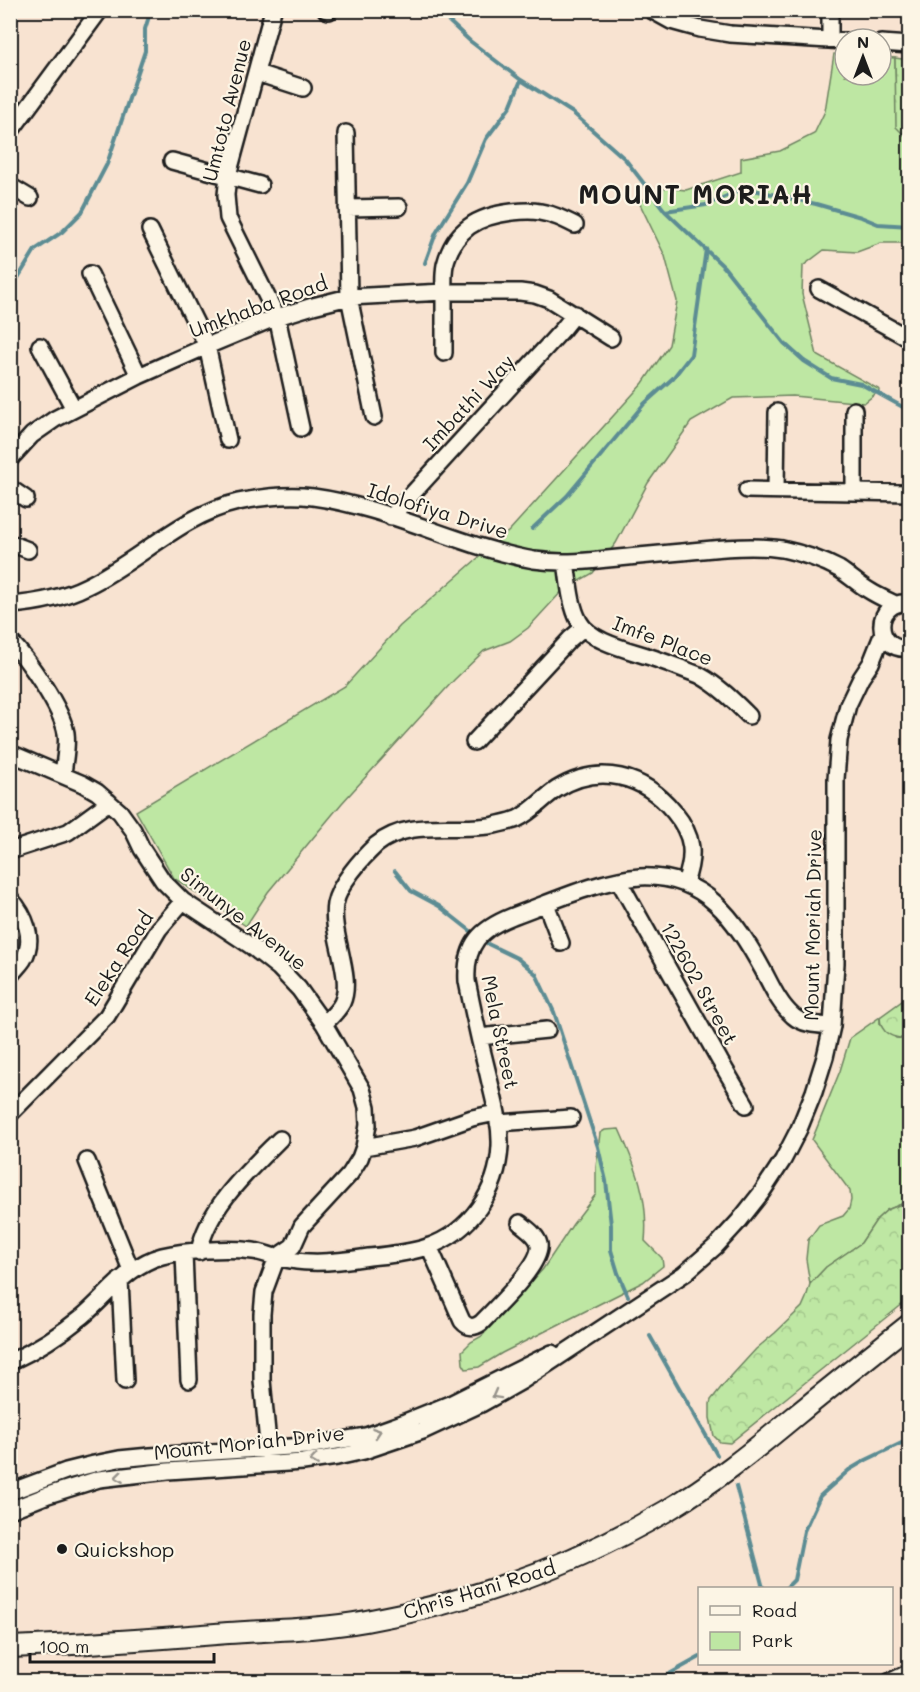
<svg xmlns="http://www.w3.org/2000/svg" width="920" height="1692" viewBox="0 0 920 1692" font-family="Mali,sans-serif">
  <defs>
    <pattern id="forest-crowns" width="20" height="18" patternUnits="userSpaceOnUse" patternTransform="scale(1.5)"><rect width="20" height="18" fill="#bee7a3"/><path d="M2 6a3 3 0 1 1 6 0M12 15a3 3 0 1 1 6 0" fill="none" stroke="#a3c68c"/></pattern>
  </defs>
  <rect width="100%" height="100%" fill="#f8e3d1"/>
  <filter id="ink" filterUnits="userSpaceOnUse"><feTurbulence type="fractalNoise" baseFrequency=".0167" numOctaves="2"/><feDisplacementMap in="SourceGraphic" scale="12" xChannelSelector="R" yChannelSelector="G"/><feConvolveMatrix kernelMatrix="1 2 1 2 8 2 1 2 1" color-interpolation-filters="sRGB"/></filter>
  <g filter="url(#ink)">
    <path fill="#bee7a3" stroke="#6d8260" stroke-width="1.5" d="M834,54L845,55V75H881V57L895,58L897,127L909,140V247L903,243H881L857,252L824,250L803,266L802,294L817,355L880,390L864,403L793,396L733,398L691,422L648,483L616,543L593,573L563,590L528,628L510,641L484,651L454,680L342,803L268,892L246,926L174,878L136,811L345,686L400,626L509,531L643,383L669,345L677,301L665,256L639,202L666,188L686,190L741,172V158L780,151L814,134L825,111Z
      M880,1017V1025L896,1038L909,1039V1201L887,1210L877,1219L861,1243L826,1267L810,1284L806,1259L808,1240L819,1225L843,1216L849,1209L851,1200L850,1191L812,1140L840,1071L850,1038Z
      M619,1129C636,1167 649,1198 645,1241L662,1258L663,1266L643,1282L502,1353L479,1367L466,1369L463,1364L462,1351L471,1342L482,1336L543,1269L573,1224L596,1194V1167L600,1133L605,1130Z"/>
    <path fill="url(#forest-crowns)" stroke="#6d8260" stroke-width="1.5" d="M895,58L909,60V140L896,127Z
      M909,996V1039C894,1038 880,1035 880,1017Z
      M909,1201V1299L730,1443L720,1442L714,1436L710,1418V1404L711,1400L723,1385L756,1349L775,1333L802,1307L806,1298L810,1284L826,1267L861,1243L877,1219L887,1210Z"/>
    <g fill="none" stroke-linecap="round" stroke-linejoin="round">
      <path stroke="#5c8c93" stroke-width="4" d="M437,10L470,41L521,80L573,113L625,159L665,211L724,267L784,343L804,361L831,378L861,384L910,411
        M665,211L706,205L745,188L816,204L861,217L878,224L910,226
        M425,263L436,233L467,183L486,139L510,107L521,80
        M10,291L35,250L62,232L82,212L107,164L145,51V29L151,10
        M532,529L567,496L644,404L673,378L691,355L706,249
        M395,871L411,891L439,906L472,932
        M488,944L517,958L536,974L554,1012L598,1147L606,1181L611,1225V1250L618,1273L628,1296
        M650,1336L717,1455
        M736,1486L763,1588
        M786,1588L794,1580L804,1531L820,1496L849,1470L866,1460L910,1439
        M655,1682L700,1657"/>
      <defs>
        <path id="minor" d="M273,10L228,175L226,195L228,218L277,317L301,428
          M326,10L329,11
          M651,10L671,21L700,29L730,34L845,41
          M830,40V10
          M881,43L910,45
          M257,73L303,88
          M10,132L100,10
          M346,133L349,297L374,417
          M172,161L260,185
          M10,186L30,198
          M347,208L399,207
          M150,230L207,346L228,440
          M90,274L139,376
          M819,289L910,339
          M40,346L74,409
          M444,353C444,334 444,316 444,297C444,286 443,275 445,265C454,229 478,216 512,212C521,211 531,210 540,212C553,214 563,219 575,225
          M854,410V492
          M10,459L32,435L55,419L139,376L207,346L277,317L313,306L349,297L444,292H520L535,294L549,299L611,338
          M10,488L26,499
          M747,490L910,493
          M776,490L777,412
          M391,517L563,329L575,314
          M10,543L28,550
          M566,562C569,581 570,604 579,621C590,643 634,651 656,659C671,664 685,670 699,675C719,686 733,700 749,716
          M910,603C872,599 873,653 910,648
          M10,605C37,603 63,598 87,586C139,561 181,515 238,502C262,497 288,494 313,497C388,507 460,547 534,560C562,564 590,561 618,558C646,555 674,553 702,550C729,547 756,545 782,549C801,553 822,560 839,569C850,576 859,585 870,591C878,596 887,600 895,604
          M10,641C28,659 62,709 66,733C68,746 64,762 63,775
          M474,742L570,639L583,628
          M10,753L83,784L97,792L120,812L133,830L142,849L163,881L183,901L251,946L279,968L299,989L324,1024L362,1089L367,1107L368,1125L364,1147L360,1158L350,1174L302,1226L293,1246L277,1257L264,1292L262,1314V1380L270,1464
          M10,851L68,832L109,802
          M619,881L720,1061L746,1105
          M10,898C25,915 36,939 23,960C19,966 14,970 10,976
          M546,904L561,943
          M324,1024C331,1017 338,1011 342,1003C354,976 330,935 335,904C339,884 361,859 376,845C410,817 455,833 495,825C502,823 510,822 517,819C532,812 543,798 557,789C599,763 644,775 674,812C694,836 695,855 685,883
          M479,1037L547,1030
          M10,1114L107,1016L159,929L183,901
          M498,1123L571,1118
          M364,1147L415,1138L472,1118L496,1113
          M87,1161L131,1270
          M429,1246L462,1321C468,1328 474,1328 481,1323C495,1308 543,1264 539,1244C537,1235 526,1228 520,1223
          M199,1252C207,1208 249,1170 280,1139
          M184,1253L189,1380
          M120,1280L125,1381
          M10,1362C36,1350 61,1334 83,1316C109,1294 128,1265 162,1256C186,1250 228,1248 253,1251C262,1252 270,1256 279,1258C289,1260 300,1262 310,1262C330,1263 350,1260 369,1257C389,1255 409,1253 427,1247C471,1232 498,1190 500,1146C501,1122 493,1097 488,1074C480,1043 473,1012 467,981C465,944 480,929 513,916C552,902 598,880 640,877C705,874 735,919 763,970C771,985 779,1004 793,1016C803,1025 819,1025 832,1026
          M10,1492L66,1471L94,1464L119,1459L150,1456L306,1446L366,1436L405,1422L452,1403L552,1353
          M10,1510L48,1495L99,1479L168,1471L303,1462L337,1457L364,1451L423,1431L481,1404L522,1381L684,1274L716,1246L739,1221L762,1192L783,1160L799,1129L814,1092L825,1057L832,1026L836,963V779L839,740L848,705L861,678L871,663L883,633
          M889,1682L910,1672"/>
        <path id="major" d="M10,1647C83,1644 155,1639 228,1633C274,1630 321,1629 366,1621C473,1602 572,1566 666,1511C712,1484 753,1451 794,1417C832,1386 871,1355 910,1324"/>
      </defs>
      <use href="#minor" stroke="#1c1c1c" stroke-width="20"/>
      <use href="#major" stroke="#1c1c1c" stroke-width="24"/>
      <use href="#minor" stroke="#fcf5e5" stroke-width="15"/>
      <use href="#major" stroke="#fcf5e5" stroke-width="20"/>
    </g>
    <defs><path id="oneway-chevron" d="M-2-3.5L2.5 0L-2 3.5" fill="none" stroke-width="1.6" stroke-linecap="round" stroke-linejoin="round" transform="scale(1.5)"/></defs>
    <g stroke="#97938b">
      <use href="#oneway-chevron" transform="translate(496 1395) rotate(151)"/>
      <use href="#oneway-chevron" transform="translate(377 1432) rotate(-19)"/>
      <use href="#oneway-chevron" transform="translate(314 1460) rotate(172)"/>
      <use href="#oneway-chevron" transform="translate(119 1477) rotate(173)"/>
    </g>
  </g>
  <circle fill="#1c1c1c" stroke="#fcf5e5" stroke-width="2" cx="62" cy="1549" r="6"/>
  <g text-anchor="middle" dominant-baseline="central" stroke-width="4.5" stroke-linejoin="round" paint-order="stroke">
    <g font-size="20" fill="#1c1c1c" stroke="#fcf5e5">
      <text transform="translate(226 110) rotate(-76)">Umtoto Avenue</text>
      <text transform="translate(258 306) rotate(-20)">Umkhaba Road</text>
      <text transform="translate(468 402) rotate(-47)">Imbathi Way</text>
      <text transform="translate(438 510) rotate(17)">Idolofiya Drive</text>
      <text transform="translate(663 640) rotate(21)">Imfe Place</text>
      <text transform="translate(244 918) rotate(38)">Simunye Avenue</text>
      <text transform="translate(812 925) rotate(-89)">Mount Moriah Drive</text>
      <text transform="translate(118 958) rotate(-57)">Eleka Road</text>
      <text transform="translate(700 983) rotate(61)">122602 Street</text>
      <text transform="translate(501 1032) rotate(78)">Mela Street</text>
      <text transform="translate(249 1442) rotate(-6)">Mount Moriah Drive</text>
      <text transform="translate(479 1589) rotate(-17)">Chris Hani Road</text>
    </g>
    <g font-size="20" fill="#1c1c1c" stroke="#fcf5e5" text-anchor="start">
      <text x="74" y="1549">Quickshop</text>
    </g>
    <g font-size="26" font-weight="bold" letter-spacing="1.5" fill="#1c1c1c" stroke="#fcf5e5">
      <text x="696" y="194">MOUNT MORIAH</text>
    </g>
  </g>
  <rect width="920" height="1692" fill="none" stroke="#fcf5e5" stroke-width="36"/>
  <rect x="18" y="18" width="884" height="1656" fill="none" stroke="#1c1c1c" stroke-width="2" filter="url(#ink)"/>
  <rect x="698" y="1587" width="195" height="78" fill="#fcf5e5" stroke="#a29e95" stroke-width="1.5"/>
  <rect x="710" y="1606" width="30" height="9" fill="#fcf5e5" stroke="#a29e95" stroke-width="1.5"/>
  <text x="752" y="1617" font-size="18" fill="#1c1c1c">Road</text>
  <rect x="710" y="1632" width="30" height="18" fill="#bee7a3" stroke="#a29e95" stroke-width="1.5"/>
  <text x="752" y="1647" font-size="18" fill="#1c1c1c">Park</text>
  <g transform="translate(863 57)"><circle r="28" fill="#fcf5e5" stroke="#a29e95" stroke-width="1.5"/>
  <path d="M0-4.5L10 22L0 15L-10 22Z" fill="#1c1c1c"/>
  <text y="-9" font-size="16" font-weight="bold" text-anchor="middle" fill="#1c1c1c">N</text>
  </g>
  <path d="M30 1653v9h184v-9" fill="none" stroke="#1c1c1c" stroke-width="3"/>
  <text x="39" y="1653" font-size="18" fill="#1c1c1c" stroke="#fcf5e5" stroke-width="4.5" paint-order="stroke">100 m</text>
</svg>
